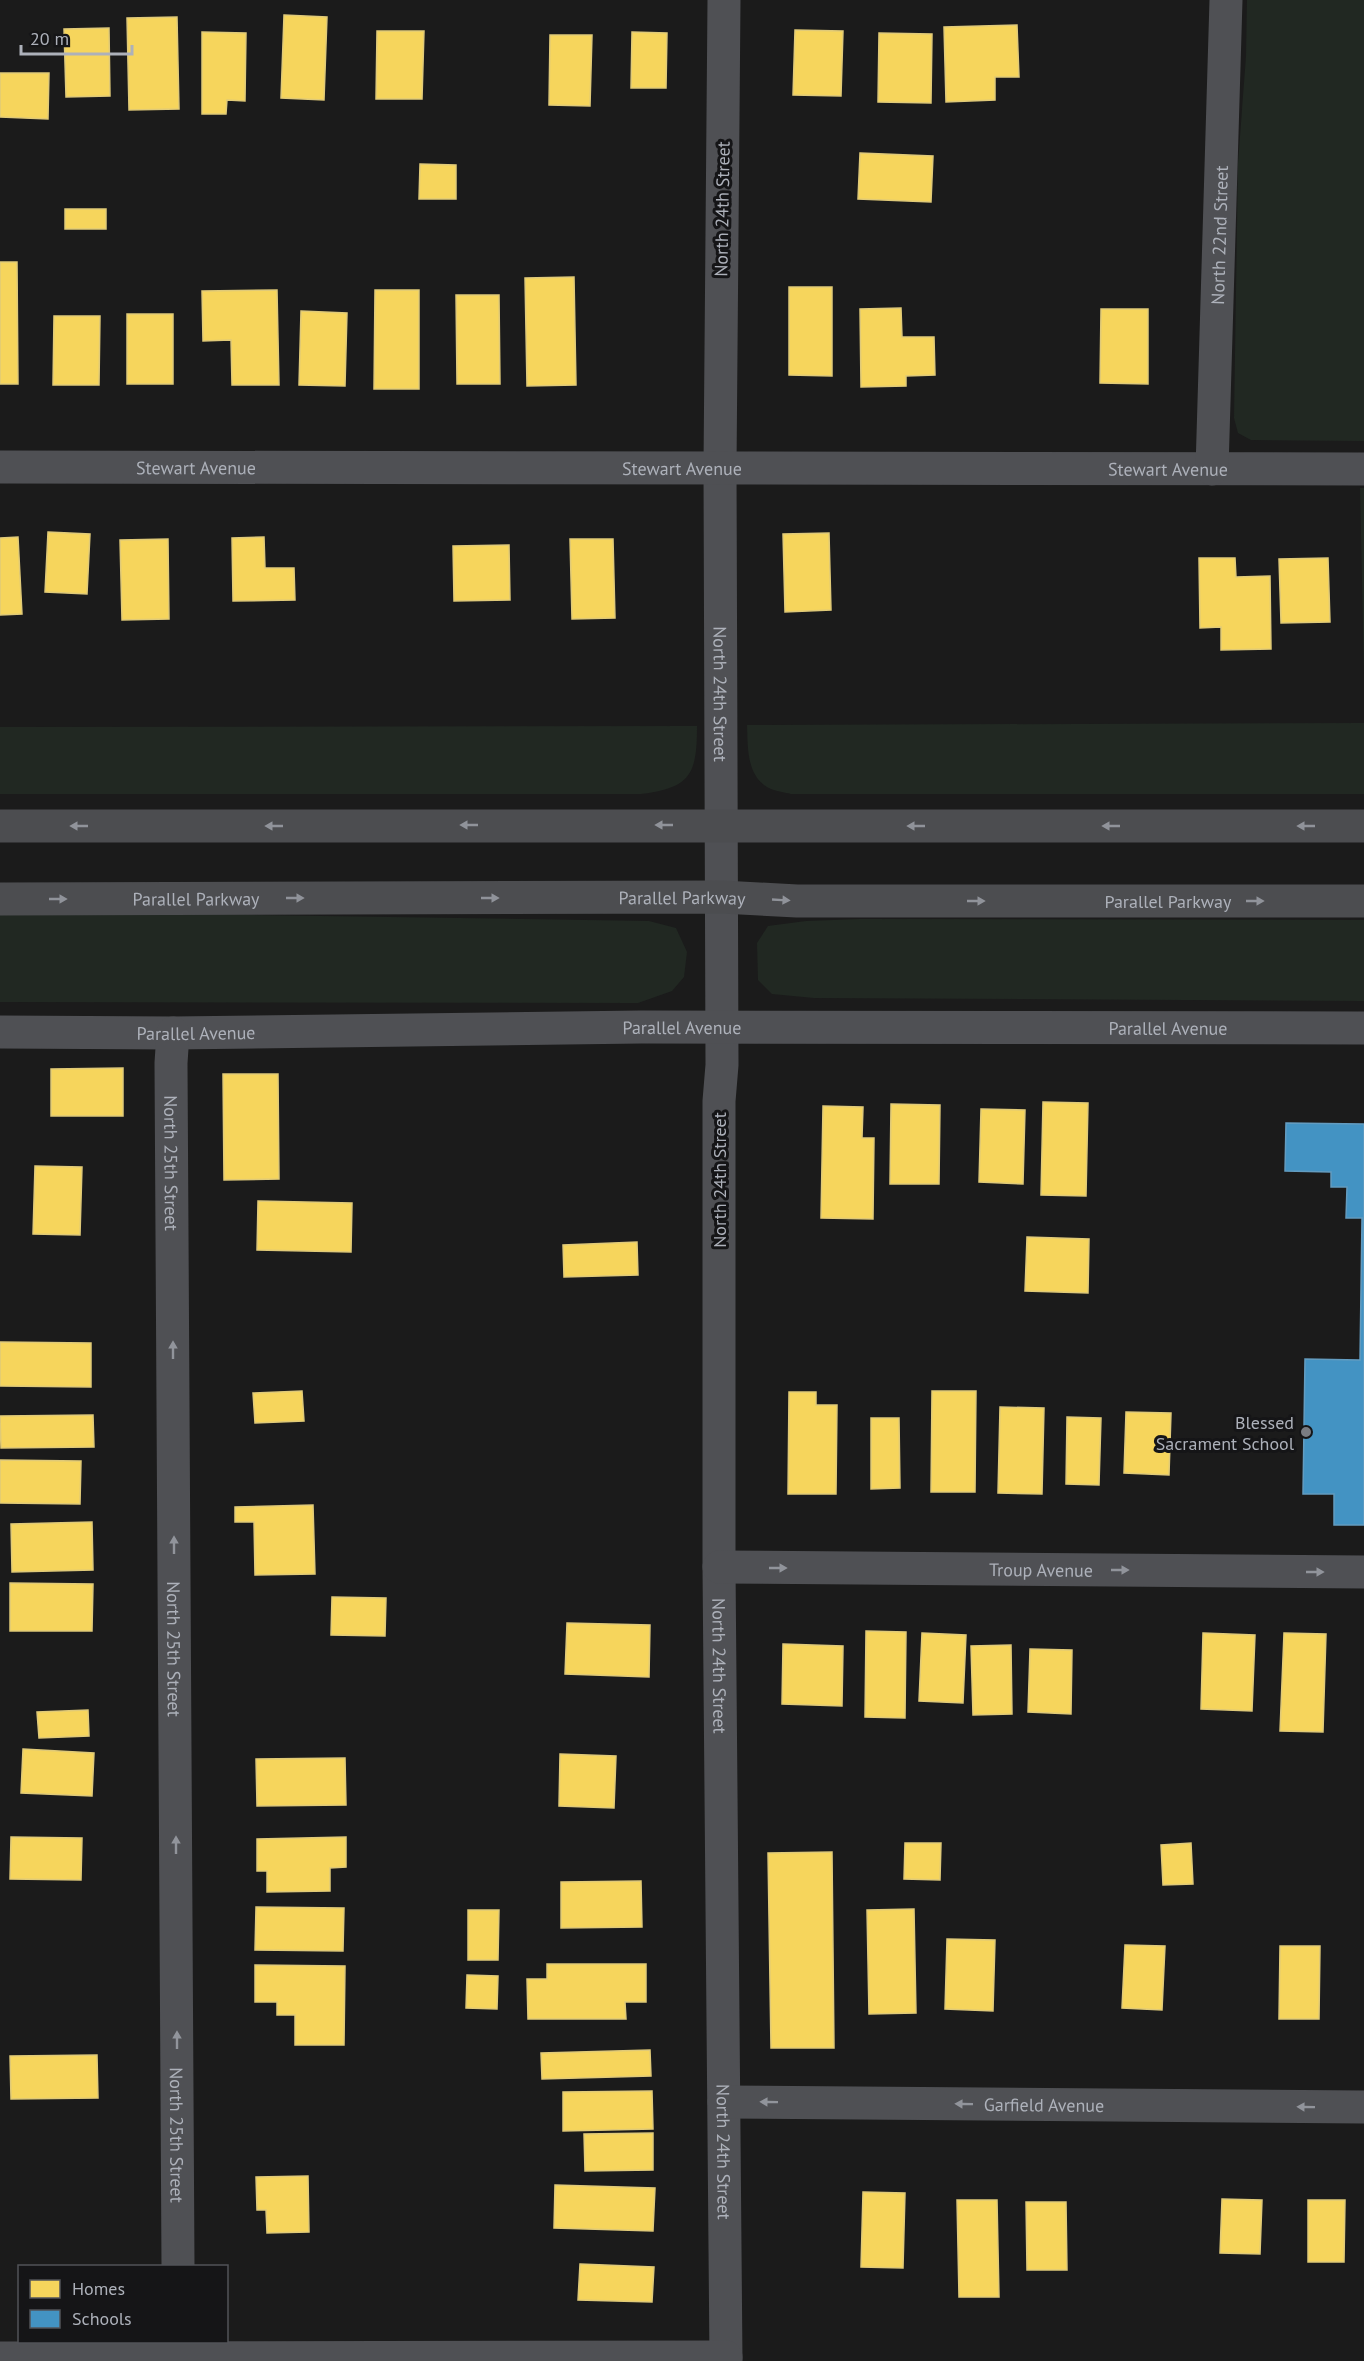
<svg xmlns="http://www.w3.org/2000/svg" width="1364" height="2361" viewBox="0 0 1364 2361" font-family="'PT Sans',sans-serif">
  <rect width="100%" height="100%" fill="#1b1b1b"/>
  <path fill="#212822" d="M1247,0H1364V441L1251,440L1238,433L1234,418L1238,163L1246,56Z
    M1360,488H1364V674Z
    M1364,723V794H791C784,792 773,791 767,787C746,774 748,746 747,725Z
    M697,726C697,774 691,788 641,794H0V727Z
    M195,914L649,921L676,928L687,952L684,977L672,991L638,1003L0,1002V915Z
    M860,919L1364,920V1001L814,998L772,994L758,980L757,943L768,926L806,921Z"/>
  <path fill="#f6d55c" stroke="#e0ca78" stroke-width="1.5" d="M284,15L327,17L324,100L281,98Z
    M177,17L179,109L129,110L127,18Z
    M1017,25L1019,77H995V100L946,102L944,27Z
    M109,28L110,96L66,97L64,29Z
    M795,30L843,31L841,96L793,95Z
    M377,31H424L422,99H376Z
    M202,32L246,33L245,101L227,100L226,114H202Z
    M632,32L667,33L666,88H631Z
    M879,33L932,34L931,103L878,102Z
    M550,35H592L590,106L549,105Z
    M0,73H49L48,119L0,117Z
    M860,153L933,156L931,202L858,199Z
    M420,164L456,165V199H419Z
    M65,209H106V229H65Z
    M0,262H17L18,384H0Z
    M574,277L576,385L527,386L525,278Z
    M789,287H832V376L789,375Z
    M277,290L279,385H232L231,340L203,341L202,291Z
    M375,290H419V389H374Z
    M456,295H499L500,384H457Z
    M901,308L902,337H934L935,375L906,376V386L861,387L860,309Z
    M1101,309H1148V384L1100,383Z
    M301,311L347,313L345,386L299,385Z
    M127,314H173V384H127Z
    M54,316H100L99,385H53Z
    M48,532L90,534L87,594L45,592Z
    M829,533L831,610L785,612L783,534Z
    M18,537L22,614L0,615V538Z
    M264,537L265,568H294L295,600L233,601L232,538Z
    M168,539L169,619L122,620L120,540Z
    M570,539H613L615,618L572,619Z
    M509,545L510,600L454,601L453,546Z
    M1199,558H1235L1236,577L1270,576L1271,649L1221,650V627L1200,628Z
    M1328,558L1330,622L1281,623L1279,559Z
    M123,1068V1116H51V1069Z
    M223,1074H278L279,1179L224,1180Z
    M1043,1102L1088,1103L1086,1196L1041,1195Z
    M891,1104L940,1105L939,1184H890Z
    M823,1106L863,1107L862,1138H874L873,1219L821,1218Z
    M981,1109L1025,1110L1023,1184L979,1182Z
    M35,1166L82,1167L80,1235L33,1234Z
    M258,1201L352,1203L351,1252L257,1250Z
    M1027,1237L1089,1239L1088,1293L1025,1291Z
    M637,1242L638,1275L564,1277L563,1245Z
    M0,1342L91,1343V1387L0,1386Z
    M302,1391L304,1421L255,1423L253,1393Z
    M932,1391H976L975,1492H931Z
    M789,1392H816V1405H837L836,1494H788Z
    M1000,1407L1044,1408L1042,1494L998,1493Z
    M1126,1412L1171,1413L1169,1475L1124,1473Z
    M93,1415L94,1447L1,1448L0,1416Z
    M1067,1417L1101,1418L1099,1485L1066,1484Z
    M871,1418H899L900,1488L871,1489Z
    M0,1460L81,1461L80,1504L0,1503Z
    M313,1505L315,1574L255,1575L254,1522H235V1507Z
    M92,1522L93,1570L12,1572L11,1524Z
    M10,1583L93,1584L92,1631H10Z
    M332,1597L386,1598L385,1636L331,1635Z
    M567,1623L650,1625L649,1677L565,1674Z
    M866,1631L906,1632L905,1718L865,1717Z
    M922,1633L966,1635L963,1703L919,1701Z
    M1203,1633L1255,1635L1252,1711L1201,1709Z
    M1284,1633L1326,1634L1323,1732L1280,1731Z
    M783,1644L843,1646L842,1706L782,1704Z
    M1011,1645L1012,1714L973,1715L971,1646Z
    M1030,1649L1072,1650L1071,1714L1028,1712Z
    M88,1710L89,1736L39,1738L37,1712Z
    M23,1749L94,1753L92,1796L21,1793Z
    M560,1754L616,1756L614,1808L559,1806Z
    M345,1758L346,1805L257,1806L256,1759Z
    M11,1837L82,1838L81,1880L10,1879Z
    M346,1837V1867L330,1868V1891L267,1892V1871H257V1839Z
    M905,1843H941L940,1880L904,1879Z
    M1191,1843L1193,1884L1163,1885L1161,1845Z
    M832,1852L834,2048H771L768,1853Z
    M641,1881L642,1927L561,1928V1882Z
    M256,1907L344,1908L343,1951L255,1950Z
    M914,1909L916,2013L869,2014L867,1910Z
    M468,1910H499L498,1960H468Z
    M947,1939L995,1940L993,2011L945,2009Z
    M1125,1945L1165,1946L1162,2010L1122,2008Z
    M1280,1946H1320L1319,2019H1279Z
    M547,1964H646V2002H625L626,2019H528L527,1979H547Z
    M255,1965L345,1966L344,2045H295V2015H277V2002H255Z
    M467,1975L498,1976L497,2009L466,2008Z
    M650,2050L651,2076L542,2079L541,2053Z
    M97,2055L98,2098L11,2099L10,2056Z
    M652,2091L653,2129L563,2131V2092Z
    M653,2133V2170L585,2171L584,2134Z
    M308,2176L309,2232L267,2233L266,2210H257L256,2177Z
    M555,2185L655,2188L653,2231L554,2228Z
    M863,2192L905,2193L903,2268L861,2267Z
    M1222,2199L1262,2200L1260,2254L1220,2253Z
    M957,2200H997L999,2297H959Z
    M1308,2200H1345L1344,2262H1308Z
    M1026,2202H1066L1067,2270H1027Z
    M580,2264L654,2267L652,2302L578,2300Z"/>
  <path fill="#4393c3" stroke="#639cc0" stroke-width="1.5" d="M1286,1123L1364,1124V1525H1334V1494H1303L1305,1359L1360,1360L1362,1218H1346L1347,1187H1331V1172L1285,1171Z"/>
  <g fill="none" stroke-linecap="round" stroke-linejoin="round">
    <g stroke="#4f5054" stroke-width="33">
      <path id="s1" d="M724,0L720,467L722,1065L719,1101V1567L726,2361"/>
      <path id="s2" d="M0,467L1364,469"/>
      <path id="s3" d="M1212,469L1226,0"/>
      <path id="s4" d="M0,1032L173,1033L641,1027L1364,1028"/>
      <path id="s5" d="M173,1033L171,1063L178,2266"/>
      <path id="s6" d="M719,1567L1364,1572"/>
      <path id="s7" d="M724,2102L1364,2107"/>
      <path d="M0,2358L726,2357"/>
    </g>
    <g stroke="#4c4d50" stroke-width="33">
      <path d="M0,826H1364"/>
      <path id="s8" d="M0,899L722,897L797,901H1364"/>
    </g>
  </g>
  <defs><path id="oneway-solid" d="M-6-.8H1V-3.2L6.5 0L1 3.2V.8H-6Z" transform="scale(1.5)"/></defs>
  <g fill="#90939a">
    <use href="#oneway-solid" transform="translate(469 825) rotate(180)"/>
    <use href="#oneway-solid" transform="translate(664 825) rotate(180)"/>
    <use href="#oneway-solid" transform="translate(79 826) rotate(180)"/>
    <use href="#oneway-solid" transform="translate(274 826) rotate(180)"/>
    <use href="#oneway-solid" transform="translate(916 826) rotate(180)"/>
    <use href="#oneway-solid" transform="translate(1111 826) rotate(180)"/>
    <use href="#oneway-solid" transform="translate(1306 826) rotate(180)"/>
    <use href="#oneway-solid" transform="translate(295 898)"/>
    <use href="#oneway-solid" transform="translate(490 898)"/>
    <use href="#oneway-solid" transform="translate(58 899)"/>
    <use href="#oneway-solid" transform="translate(781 900) rotate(3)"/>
    <use href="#oneway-solid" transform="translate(976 901)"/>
    <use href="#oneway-solid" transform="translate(1255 901)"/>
  </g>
  <g fill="#91949b">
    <use href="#oneway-solid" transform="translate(173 1350) rotate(-90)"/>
    <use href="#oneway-solid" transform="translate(174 1545) rotate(-90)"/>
    <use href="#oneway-solid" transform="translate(778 1568)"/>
    <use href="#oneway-solid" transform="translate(1120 1570)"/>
    <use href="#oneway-solid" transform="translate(1315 1572)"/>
    <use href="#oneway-solid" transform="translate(176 1845) rotate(-90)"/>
    <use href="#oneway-solid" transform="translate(177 2040) rotate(-90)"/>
    <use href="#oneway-solid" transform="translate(769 2102) rotate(-179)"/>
    <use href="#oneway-solid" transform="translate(964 2104) rotate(-179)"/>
    <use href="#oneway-solid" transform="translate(1306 2107) rotate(-179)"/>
  </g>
  <circle fill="#7a7c82" stroke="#151517" stroke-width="2" cx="1306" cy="1432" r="6"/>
  <g text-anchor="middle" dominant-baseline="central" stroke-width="6" stroke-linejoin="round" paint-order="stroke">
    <g font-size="18" fill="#adb1ba" stroke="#151517">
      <text transform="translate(722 209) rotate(-89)">North 24th Street</text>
      <text stroke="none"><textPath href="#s3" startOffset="234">North 22nd Street</textPath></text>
      <text stroke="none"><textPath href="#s2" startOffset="196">Stewart Avenue</textPath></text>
      <text stroke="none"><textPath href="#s2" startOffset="682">Stewart Avenue</textPath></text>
      <text stroke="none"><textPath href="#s2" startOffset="1168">Stewart Avenue</textPath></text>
      <text stroke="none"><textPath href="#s1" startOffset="694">North 24th Street</textPath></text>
      <text stroke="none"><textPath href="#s8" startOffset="196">Parallel Parkway</textPath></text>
      <text stroke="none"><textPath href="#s8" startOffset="682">Parallel Parkway</textPath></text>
      <text stroke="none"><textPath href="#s8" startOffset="1168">Parallel Parkway</textPath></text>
      <text stroke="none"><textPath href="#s4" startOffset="682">Parallel Avenue</textPath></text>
      <text stroke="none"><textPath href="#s4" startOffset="1168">Parallel Avenue</textPath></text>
      <text stroke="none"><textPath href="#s4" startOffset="196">Parallel Avenue</textPath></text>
      <text stroke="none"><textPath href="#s5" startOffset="130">North 25th Street</textPath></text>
      <text transform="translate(719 1180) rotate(-90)">North 24th Street</text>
      <text stroke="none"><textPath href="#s6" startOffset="322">Troup Avenue</textPath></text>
      <text stroke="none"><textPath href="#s5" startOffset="616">North 25th Street</textPath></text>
      <text stroke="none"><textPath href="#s1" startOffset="1666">North 24th Street</textPath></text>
      <text stroke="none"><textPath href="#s7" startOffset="320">Garfield Avenue</textPath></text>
      <text stroke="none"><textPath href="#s5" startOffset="1102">North 25th Street</textPath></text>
      <text stroke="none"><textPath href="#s1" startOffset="2152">North 24th Street</textPath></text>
    </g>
    <g font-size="18" fill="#adb1ba" stroke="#151517" text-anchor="end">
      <text x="1294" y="1422">Blessed<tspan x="1294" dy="21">Sacrament School</tspan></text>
    </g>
  </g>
  <rect x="18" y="2265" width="210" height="78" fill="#151517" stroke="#525358" stroke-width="1.5"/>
  <rect x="30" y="2280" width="30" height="18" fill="#f6d55c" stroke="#525358" stroke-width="1.5"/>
  <text x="72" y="2295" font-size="18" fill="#adb1ba">Homes</text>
  <rect x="30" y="2310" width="30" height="18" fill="#4393c3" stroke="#525358" stroke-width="1.5"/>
  <text x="72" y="2325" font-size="18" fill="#adb1ba">Schools</text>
  <path d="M21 45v9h111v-9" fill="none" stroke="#adb1ba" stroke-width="3"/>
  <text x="30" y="45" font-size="18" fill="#adb1ba" stroke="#151517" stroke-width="4.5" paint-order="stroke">20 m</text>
</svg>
